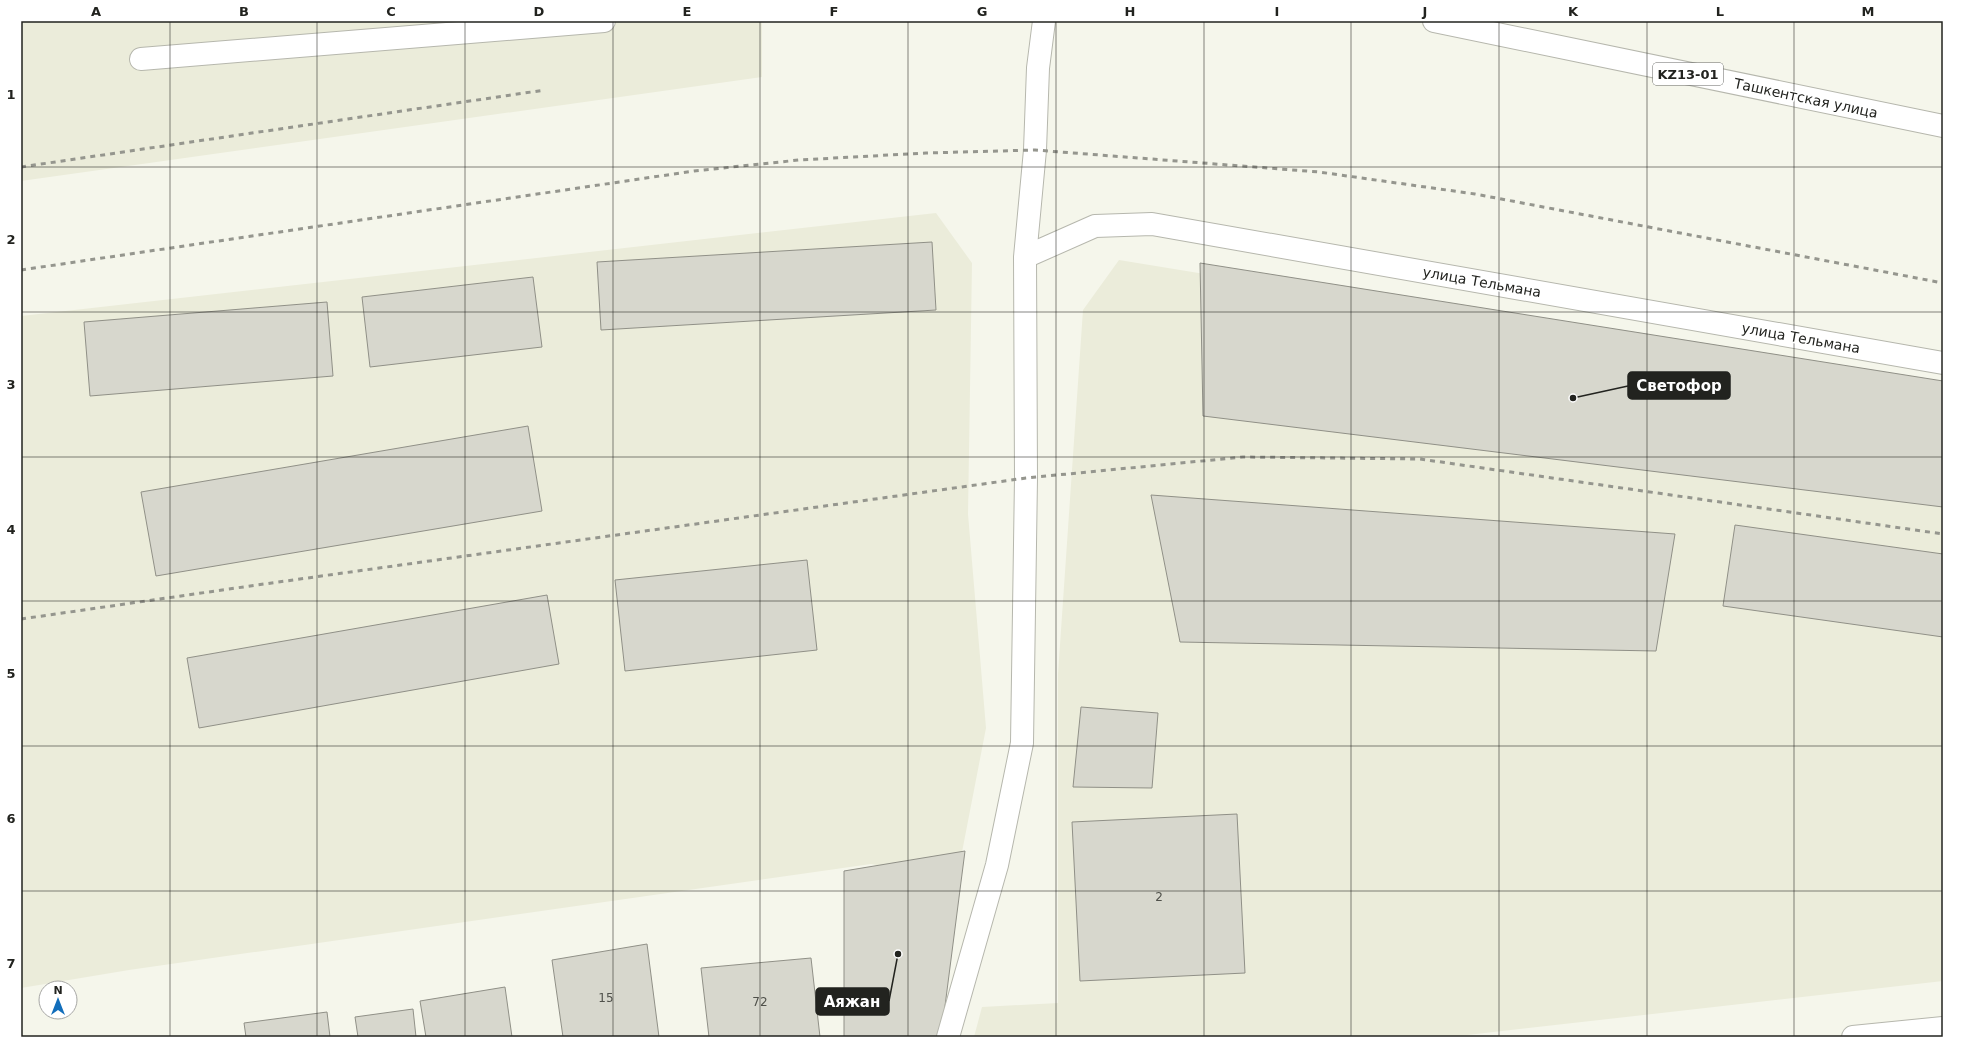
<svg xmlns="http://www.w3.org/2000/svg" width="1964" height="1058" viewBox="0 0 1964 1058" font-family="'DejaVu Sans',sans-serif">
  <rect width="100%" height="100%" fill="#f5f6eb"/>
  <path fill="#ebecda" d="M21,21H762V77L21,181Z
    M936,213L972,263L968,514L986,728L957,878L871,864L129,970L21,988V316Z
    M1119,260L1943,394V981L1450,1037H974L982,1007L1058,1003V674L1083,310Z"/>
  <path fill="#d7d7cd" stroke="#909087" d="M932,242L936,310L601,330L597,262Z
    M1200,263L1943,381V507L1203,416Z
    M533,277L542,347L370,367L362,297Z
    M327,302L333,376L90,396L84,322Z
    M528,426L542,511L156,576L141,492Z
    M1151,495L1675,534L1656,651L1180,642Z
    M1735,525L1943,554V637L1723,606Z
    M807,560L817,650L625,671L615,580Z
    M547,595L559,664L199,728L187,658Z
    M1081,707L1158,713L1152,788L1073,787Z
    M1237,814L1245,973L1080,981L1072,822Z
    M965,851L941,1037H844V871Z
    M647,944L659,1037H563L552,960Z
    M811,958L820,1037H709L701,968Z
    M505,987L512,1037H426L420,1001Z
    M413,1009L416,1037H358L355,1017Z
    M327,1012L330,1037H246L244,1023Z"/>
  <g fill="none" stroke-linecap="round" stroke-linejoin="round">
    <defs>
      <path id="minor" d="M141,59L604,21
        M1025,257L1095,226L1152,224L1943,363
        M948,1037L997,865L1022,743L1026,478L1025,257L1035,150L1038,68L1044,21
        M1853,1037L1943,1028"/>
      <path id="major" d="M1434,21L1943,126"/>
    </defs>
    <use href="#minor" stroke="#b6b7ad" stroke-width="24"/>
    <use href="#major" stroke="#b6b7ad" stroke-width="24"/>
    <use href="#minor" stroke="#fff" stroke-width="22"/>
    <use href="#major" stroke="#fff" stroke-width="22"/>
    <path stroke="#95968e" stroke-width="3" stroke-dasharray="5 5" stroke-linecap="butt" d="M21,167L545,90
      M21,270L694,171L799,160L926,153L1035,150L1319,172L1475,194L1943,283
      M21,619L257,585L1026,478L1243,457L1420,459L1943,534"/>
  </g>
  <path fill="none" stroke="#22231f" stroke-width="1" stroke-opacity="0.55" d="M170,21V1037M317,21V1037M465,21V1037M613,21V1037M760,21V1037M908,21V1037M1056,21V1037M1204,21V1037M1351,21V1037M1499,21V1037M1647,21V1037M1794,21V1037M21,167H1943M21,312H1943M21,457H1943M21,601H1943M21,746H1943M21,891H1943"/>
  <g text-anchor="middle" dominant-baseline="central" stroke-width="3" stroke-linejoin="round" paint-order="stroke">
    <g font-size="12" fill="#4f504a">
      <text x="1159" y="897">2</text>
      <text x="606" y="998">15</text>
      <text x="760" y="1002">72</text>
    </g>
    <rect fill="#fff" stroke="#646562" stroke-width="1" x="1653" y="63" width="70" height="22" rx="3"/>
    <g font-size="13" font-weight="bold" fill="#22231f">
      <text x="1688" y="74">KZ13-01</text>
    </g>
    <g font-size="14" fill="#22231f" stroke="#fff">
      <text transform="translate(1806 98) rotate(12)">Ташкентская улица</text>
      <text transform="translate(1482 282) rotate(10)">улица Тельмана</text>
      <text transform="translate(1801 338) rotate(10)">улица Тельмана</text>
    </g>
  </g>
  <path fill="none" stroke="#22231f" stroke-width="1.5" d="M1573 398L1628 386M898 954L889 1001"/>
  <g fill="#22231f" stroke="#fff" stroke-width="1.5">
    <circle cx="1573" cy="398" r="4"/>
    <circle cx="898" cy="954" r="4"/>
  </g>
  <g fill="#22231f" stroke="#22231f" stroke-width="1.5">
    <rect x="1628" y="372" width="102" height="27" rx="4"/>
    <rect x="816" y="988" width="73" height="27" rx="4"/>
  </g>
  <g font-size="15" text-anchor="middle" font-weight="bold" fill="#fff">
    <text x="1679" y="391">Светофор</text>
    <text x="852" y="1007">Аяжан</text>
  </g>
  <rect width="1964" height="1058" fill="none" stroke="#ffffff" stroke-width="44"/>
  <g transform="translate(58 1000)"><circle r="19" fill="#ffffff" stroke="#a7a7a5"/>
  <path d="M0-3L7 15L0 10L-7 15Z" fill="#126ebb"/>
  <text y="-6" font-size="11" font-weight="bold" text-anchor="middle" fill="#22231f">N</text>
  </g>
  <rect x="22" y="22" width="1920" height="1014" fill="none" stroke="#22231f" stroke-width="1.5"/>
  <g font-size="13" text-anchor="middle" font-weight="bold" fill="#22231f">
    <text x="96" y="16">A</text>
    <text x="244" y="16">B</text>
    <text x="391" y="16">C</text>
    <text x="539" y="16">D</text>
    <text x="687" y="16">E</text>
    <text x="834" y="16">F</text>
    <text x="982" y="16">G</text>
    <text x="1130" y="16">H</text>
    <text x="1277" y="16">I</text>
    <text x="1425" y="16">J</text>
    <text x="1573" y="16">K</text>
    <text x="1720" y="16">L</text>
    <text x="1868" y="16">M</text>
    <text x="11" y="99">1</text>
    <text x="11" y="244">2</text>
    <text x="11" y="389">3</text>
    <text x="11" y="534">4</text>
    <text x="11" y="678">5</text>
    <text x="11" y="823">6</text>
    <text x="11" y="968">7</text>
  </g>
</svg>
